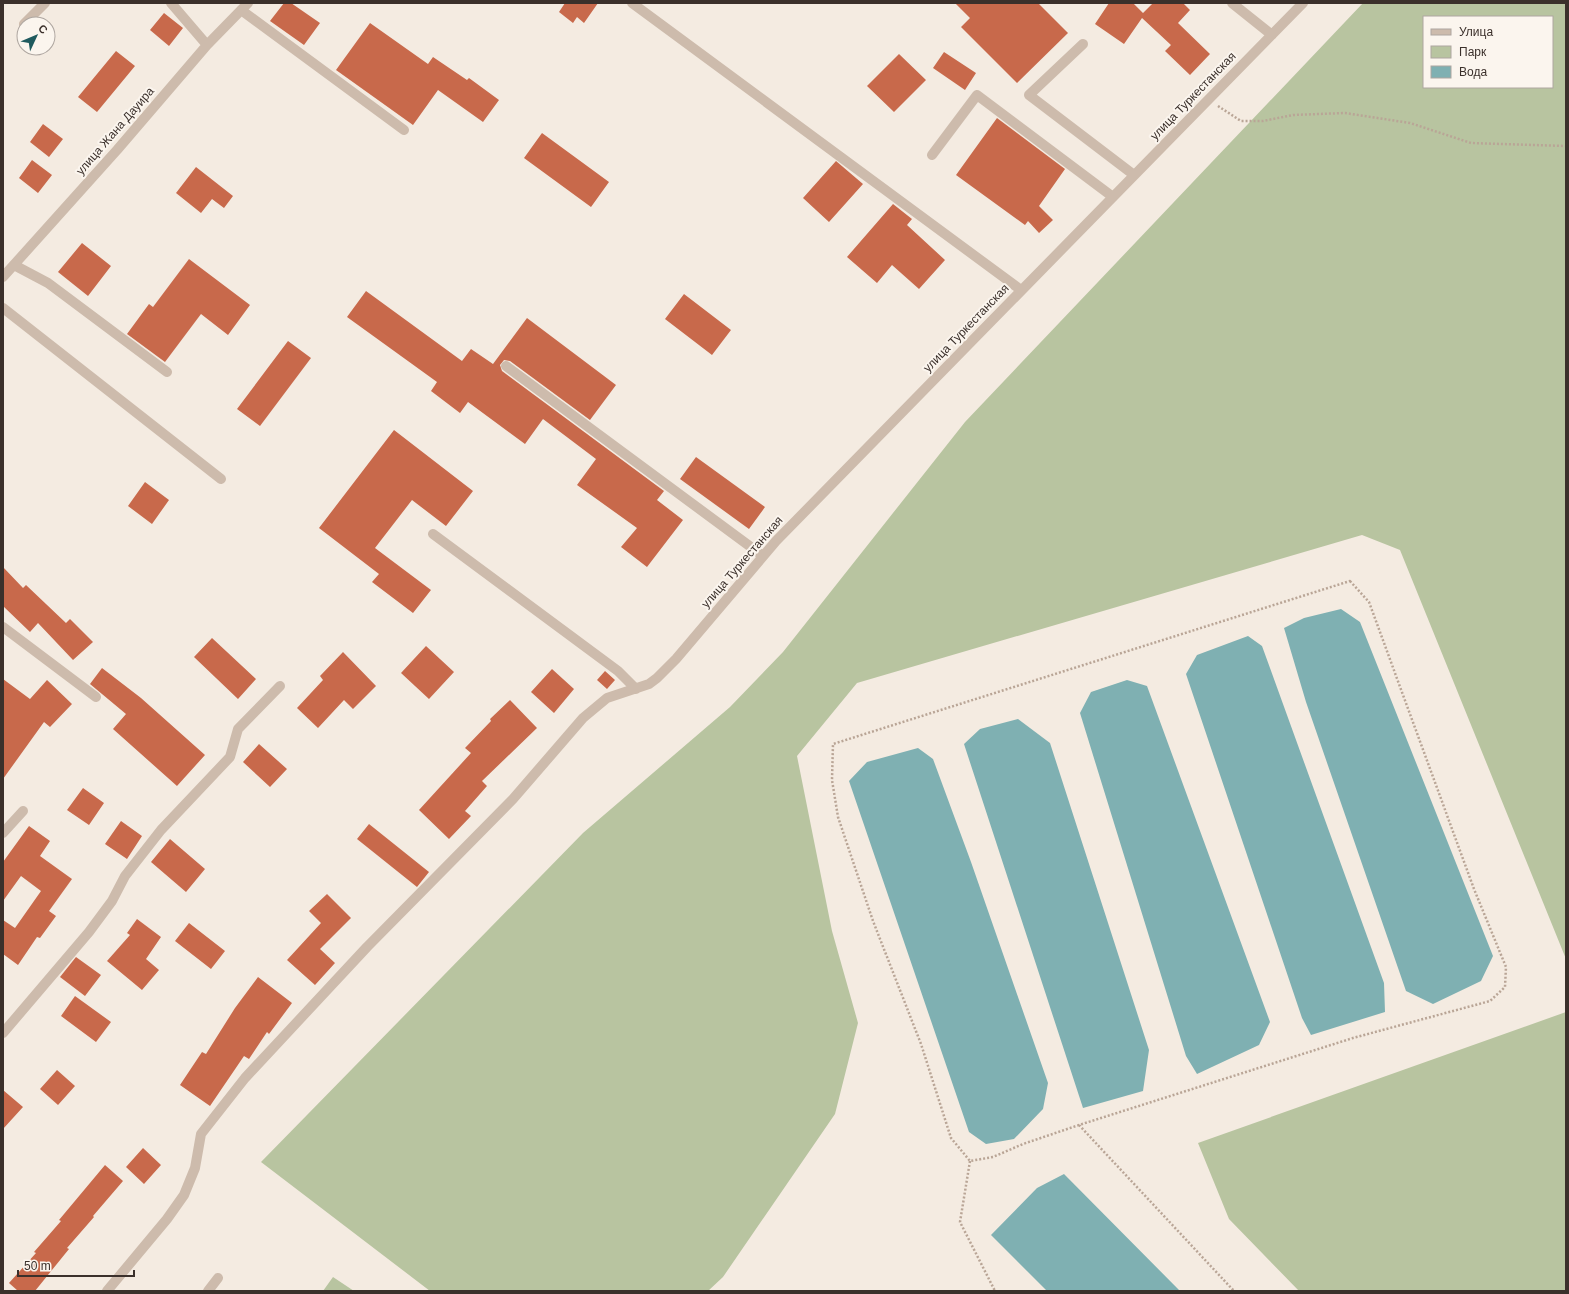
<svg xmlns="http://www.w3.org/2000/svg" width="1569" height="1294" viewBox="0 0 1569 1294" font-family="Helvetica,sans-serif">
  <rect width="100%" height="100%" fill="#f4ebe1"/>
  <path fill="#b8c4a0" fill-rule="evenodd" d="M1363,3H1566V959L1400,550L1362,535L857,683L797,756L832,931L858,1023L835,1114L723,1277L708,1291H430L261,1162L583,833L730,707L783,652L965,422ZM1424,17H1552V87H1424Z
    M1566,1012V1291H1299L1229,1219L1198,1143Z
    M333,1277L354,1291H323Z"/>
  <path fill="#7fb0b2" d="M1341,609L1360,622L1493,956L1481,981L1433,1004L1406,991L1306,702L1284,628L1304,618Z
    M1248,636L1262,646L1384,983L1385,1012L1311,1035L1302,1018L1186,674L1197,655Z
    M1127,680L1147,686L1270,1022L1259,1045L1197,1074L1186,1056L1080,713L1091,692Z
    M1018,719L1050,743L1149,1050L1143,1091L1083,1108L964,744L980,729Z
    M918,748L933,759L971,862L1048,1083L1043,1109L1014,1139L986,1144L969,1132L849,781L867,762Z
    M1064,1174L1180,1291H1047L991,1235L1037,1188Z"/>
  <path fill="#c8694b" d="M284,3H291L320,23L304,45L270,21Z
    M565,3H598L584,23L577,17L573,23L559,12Z
    M955,3H1038L1068,33L1017,83L961,27L970,18Z
    M1109,3H1133L1143,13L1153,3H1183L1190,10L1178,23L1210,54L1190,75L1165,51L1171,45L1142,18L1124,44L1095,24Z
    M164,13L183,28L169,46L150,30Z
    M370,23L428,64L433,57L467,80L469,78L499,100L483,122L438,90L413,125L336,70Z
    M116,51L135,66L97,112L78,97Z
    M944,52L976,73L965,90L933,68Z
    M899,54L926,80L894,112L867,86Z
    M997,118L1065,169L1039,206L1053,220L1039,233L1028,221L1025,225L956,175Z
    M43,124L63,139L49,157L30,142Z
    M542,133L609,182L591,207L524,158Z
    M32,160L52,175L38,193L19,178Z
    M836,161L863,184L829,222L803,198Z
    M196,167L233,196L224,208L212,199L201,213L176,193Z
    M893,204L912,219L907,225L945,260L919,289L892,265L877,283L847,257Z
    M82,243L111,266L88,296L58,272Z
    M189,259L250,305L228,335L201,314L165,362L127,334L149,304L153,307Z
    M366,291L462,361L471,349L493,364L527,318L616,385L590,420L510,361L504,360L500,365L502,371L664,491L657,500L683,520L647,567L621,547L637,528L577,485L596,459L543,419L525,444L468,402L460,413L431,391L437,382L347,317Z
    M684,294L731,330L712,355L665,319Z
    M288,341L311,358L260,426L237,409Z
    M394,430L473,491L446,526L412,500L375,548L431,590L413,613L372,582L379,574L319,528Z
    M696,457L765,507L749,529L680,479Z
    M145,482L169,500L152,524L128,506Z
    M3,567L23,588L26,585L66,623L70,619L93,642L73,660L38,623L30,632L3,606Z
    M212,638L256,679L238,699L194,657Z
    M426,646L454,672L429,699L401,673Z
    M343,652L376,686L353,709L344,700L318,728L297,708L323,680L320,676Z
    M102,668L141,698L205,755L177,786L113,729L126,714L90,684Z
    M552,669L574,689L554,713L531,692Z
    M605,671L615,680L607,689L597,680Z
    M3,679L30,699L47,680L72,704L50,727L44,722L3,779Z
    M510,700L537,728L482,781L487,786L465,811L471,816L449,839L419,810L471,753L465,748L491,721L490,719Z
    M259,744L287,769L270,787L243,762Z
    M83,788L104,803L89,825L67,810Z
    M121,821L142,836L127,859L105,844Z
    M369,824L429,872L417,887L357,839Z
    M29,826L50,841L40,856L72,879L49,911L56,916L40,938L37,937L18,965L3,954V920L15,928L41,891L21,876L3,901V862Z
    M170,839L205,869L186,892L151,862Z
    M327,894L351,918L320,949L335,963L315,985L287,960L321,923L309,911Z
    M137,919L161,937L146,959L159,970L142,990L107,961L130,935L127,933Z
    M189,923L225,951L211,969L175,941Z
    M76,957L101,975L85,996L60,977Z
    M258,977L292,1003L269,1034L267,1032L249,1059L244,1056L210,1106L180,1085L202,1052L206,1054L235,1008Z
    M75,996L111,1022L96,1042L61,1016Z
    M57,1070L75,1086L58,1105L40,1089Z
    M3,1090L23,1107L3,1129Z
    M143,1148L161,1165L144,1184L126,1167Z
    M105,1165L123,1181L93,1216L94,1217L67,1248L69,1249L35,1291H18L9,1283L36,1253L34,1252L61,1221L59,1220Z"/>
  <g fill="none" stroke-linecap="round" stroke-linejoin="round">
    <path stroke="#b9a596" stroke-width="2.5" stroke-dasharray="2 2" stroke-linecap="butt" d="M1218,106L1241,121H1263L1293,115L1345,113L1410,123L1471,143L1566,146
      M1350,581L1369,602L1474,889L1506,967L1505,987L1490,1001L1353,1038L1079,1125L1023,1144L993,1157L970,1161L951,1138L921,1044L873,921L838,817L832,780L833,744Z
      M1079,1125L1234,1291
      M970,1161L960,1222L995,1291"/>
    <path stroke="#cdbbac" stroke-width="10" d="M171,3L207,45
      M632,3L1021,290
      M1232,3L1272,35
      M241,10L404,130
      M24,24L45,3
      M1083,44L1029,95L1134,175
      M932,155L977,95L1113,197
      M14,265L48,283L167,372
      M3,277L117,150L207,45L248,3
      M3,308L221,479
      M506,366L763,556
      M433,534L618,671L636,689
      M3,627L96,697
      M3,833L23,811
      M3,1033L89,932L112,901L125,876L161,830L230,757L238,729L280,686
      M107,1291L167,1219L184,1195L195,1168L201,1134L245,1078L367,947L513,799L583,718L607,698L649,684L657,678L676,659L776,541L1303,3
      M208,1291L218,1278"/>
  </g>
  <g text-anchor="middle" dominant-baseline="central" stroke-width="4" stroke-linejoin="round" paint-order="stroke">
    <g font-size="12" fill="#3b302b" stroke="#fbf5ee">
      <text transform="translate(1193 96) rotate(-46)">улица Туркестанская</text>
      <text transform="translate(115 131) rotate(-49)">улица Жана Дауира</text>
      <text transform="translate(966 328) rotate(-46)">улица Туркестанская</text>
      <text transform="translate(742 562) rotate(-49)">улица Туркестанская</text>
    </g>
  </g>
  <rect width="1569" height="1294" fill="none" stroke="#3b302b" stroke-width="8"/>
  <rect x="1423" y="16" width="130" height="72" fill="#fbf5ee" stroke="#aea6a0"/>
  <rect x="1431" y="29" width="20" height="6" fill="#cdbbac" stroke="#aea6a0"/>
  <text x="1459" y="36" font-size="12" fill="#3b302b">Улица</text>
  <rect x="1431" y="46" width="20" height="12" fill="#b8c4a0" stroke="#aea6a0"/>
  <text x="1459" y="56" font-size="12" fill="#3b302b">Парк</text>
  <rect x="1431" y="66" width="20" height="12" fill="#7fb0b2" stroke="#aea6a0"/>
  <text x="1459" y="76" font-size="12" fill="#3b302b">Вода</text>
  <g transform="translate(36 36) rotate(46)"><circle r="19" fill="#fbf5ee" stroke="#aea6a0"/>
  <path d="M0-3L7 15L0 10L-7 15Z" fill="#1f5a5e"/>
  <text y="-6" font-size="11" font-weight="bold" text-anchor="middle" fill="#3b302b">С</text>
  </g>
  <path d="M18 1270v6h116v-6" fill="none" stroke="#3b302b" stroke-width="2"/>
  <text x="24" y="1270" font-size="12" fill="#3b302b" stroke="#fbf5ee" stroke-width="3" paint-order="stroke">50 m</text>
</svg>
